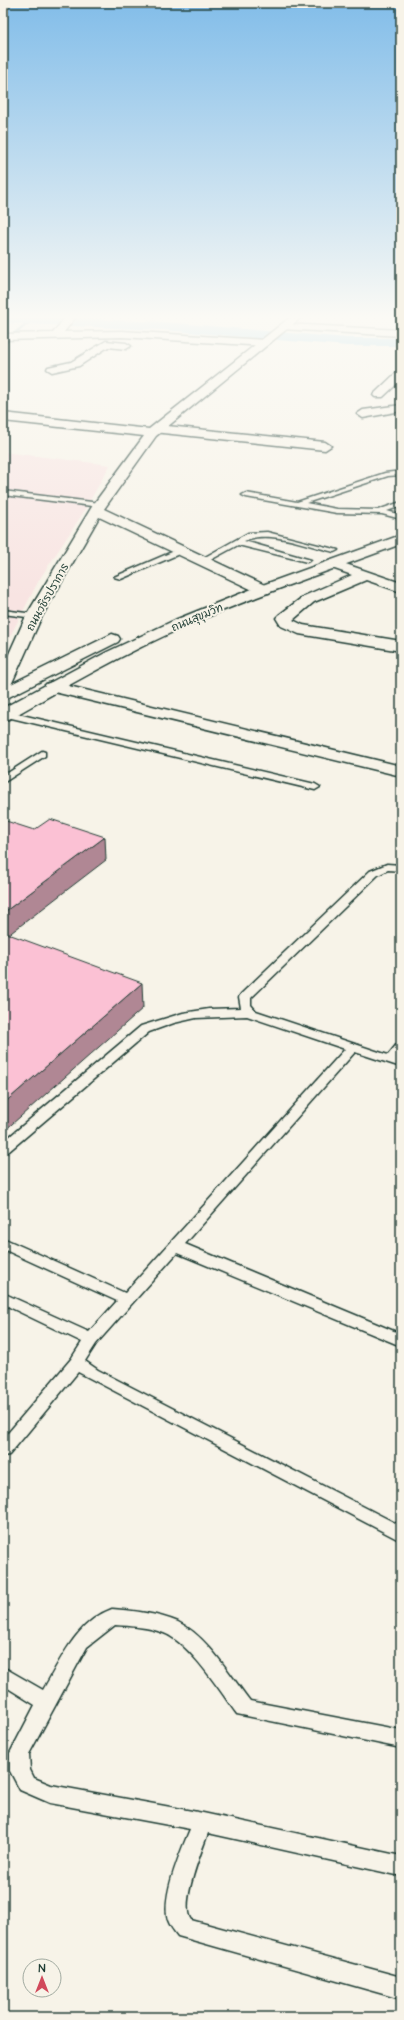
<svg xmlns="http://www.w3.org/2000/svg" width="404" height="2020" font-family="'Architects Daughter','Playpen Sans Thai',sans-serif">
<style>
.built{fill:#f8e4e2}
.lines{fill:none;stroke-linecap:round;stroke-linejoin:round}
.stream{stroke:#5f92a2;stroke-width:3.5}
.canal{fill:#8acaeb;fill-rule:evenodd}
.lane-casing{stroke:#1f3d34;stroke-width:3}
.street-casing{stroke:#1f3d34;stroke-width:3}
.secondary-casing{stroke:#1f3d34;stroke-width:3}
.primary-casing{stroke:#1f3d34;stroke-width:3}
.lane{fill:#f7f3e8;fill-rule:evenodd}
.street{fill:#f7f3e8;fill-rule:evenodd}
.secondary{fill:#f7f3e8;fill-rule:evenodd}
.primary{fill:#f7f3e8;fill-rule:evenodd}
.shaded-wall{fill:#b08794;stroke:#1f3d34}
.building{fill:#fbc1d4;stroke:#1f3d34}
.labels{text-anchor:middle;stroke-width:4;stroke-linejoin:round;paint-order:stroke}
.far-street-label{font-size:11px;fill:#1f3d34;stroke:#f7f3e8}
</style>
<rect width="100%" height="100%" fill="#f7f3e8"/>
<filter id="ink" filterUnits="userSpaceOnUse"><feTurbulence type="fractalNoise" baseFrequency=".025" numOctaves="2"/><feDisplacementMap in="SourceGraphic" scale="8" xChannelSelector="R" yChannelSelector="G"/><feConvolveMatrix kernelMatrix="1 2 1 2 8 2 1 2 1" color-interpolation-filters="sRGB"/></filter>
<g filter="url(#ink)">
<path class="built" d="M 3,452 L 110,465 L 83,513 L 39,580 L 3,650 Z"/>
<g class="lines">
<g class="stream">
<path d="M 13,335 L 30,321"/>
<path d="M 3,345 L 8,340"/>
</g>
<path class="canal" d="M 3,315 L 164,322 L 347,338 L 401,338 L 401,346 L 347,346 L 164,330 L 3,323 Z"/>
<defs>
<g id="lane">
<path d="M 401,471 L 401,475 L 388,476 L 306,503 L 337,509 L 378,510 L 401,502 L 401,506 L 387,511 L 401,515 L 401,519 L 382,514 L 337,513 L 246,497 L 242,495 L 246,493 L 297,502 L 385,473 Z"/>
<path d="M 3,491 L 100,503 L 104,505 L 100,507 L 3,495 Z"/>
<path d="M 267,532 L 338,550 L 334,552 C 308,546 268,529 244,541 L 311,560 L 307,562 L 238,545 L 205,563 L 198,561 L 248,533 Z"/>
<path d="M 179,549 L 186,551 L 121,579 L 114,577 Z"/>
<path d="M 3,610 L 34,614 L 38,616 L 34,618 L 3,614 Z"/>
<path d="M 5,711 L 315,784 L 320,787 L 315,790 L 3,716 L 3,712 Z"/>
<path d="M 42,751 L 45,752 L 45,756 L 3,783 L 3,776 Z"/>
<path d="M 387,864 L 401,865 L 401,871 L 388,870 L 378,875 L 251,998 L 251,1005 L 256,1011 L 388,1055 L 397,1044 L 401,1043 L 401,1055 L 398,1058 L 401,1059 L 401,1067 L 355,1052 L 185,1244 L 401,1334 L 401,1346 L 177,1253 L 96,1344 L 85,1361 L 98,1370 L 401,1526 L 401,1541 L 78,1372 L 9,1455 L 3,1456 L 3,1439 L 71,1359 L 82,1342 L 3,1304 L 3,1293 L 89,1332 L 117,1301 L 3,1249 L 3,1238 L 125,1293 L 345,1049 L 247,1016 L 196,1018 L 174,1023 L 149,1032 L 8,1152 L 3,1153 L 3,1142 L 141,1026 L 183,1013 L 209,1009 L 241,1008 L 239,997 L 241,994 L 370,871 Z"/>
<path d="M 112,1609 C 134,1611 157,1613 178,1622 C 207,1636 230,1675 250,1701 L 401,1730 L 401,1748 L 237,1714 C 220,1691 190,1643 164,1633 C 148,1627 131,1626 115,1625 L 87,1647 L 29,1754 L 30,1770 L 34,1778 L 51,1785 L 203,1813 L 401,1856 L 401,1876 L 208,1833 C 202,1850 179,1905 191,1920 L 401,1977 L 401,1999 L 178,1936 C 174,1931 170,1926 168,1920 C 161,1896 181,1851 190,1829 L 50,1803 L 20,1790 L 10,1771 L 10,1753 L 35,1705 L 3,1685 L 3,1667 L 43,1690 C 61,1660 76,1622 112,1609 Z"/>
</g>
<g id="street">
<path d="M 67,315 L 77,315 L 64,332 L 122,331 L 265,340 L 270,343 L 265,346 L 122,337 L 3,340 L 3,334 L 53,333 Z"/>
<path d="M 285,324 L 401,330 L 401,336 L 281,329 L 280,327 Z"/>
<path d="M 106,341 L 126,343 L 131,346 L 126,349 L 108,347 L 79,366 L 52,372 L 47,369 L 48,367 L 71,362 Z"/>
<path d="M 401,371 L 401,380 L 383,397 L 375,397 L 373,395 L 375,393 L 397,372 Z"/>
<path d="M 401,405 L 401,411 L 363,418 L 357,414 L 363,410 Z"/>
<path d="M 157,425 L 325,442 L 331,446 L 325,450 L 153,432 L 151,429 Z"/>
<path d="M 334,560 L 401,583 L 401,592 L 366,580 L 314,602 L 293,620 L 303,625 L 401,641 L 401,651 L 299,634 L 281,626 L 276,618 L 279,615 L 304,596 L 352,575 L 329,567 L 327,564 L 329,561 Z"/>
<path d="M 52,682 L 401,766 L 401,776 L 46,690 L 44,687 L 46,684 Z"/>
</g>
<path id="secondary" d="M 293,315 L 304,315 L 156,436 L 104,509 L 269,587 L 271,590 L 269,593 L 259,593 L 99,517 L 42,616 L 11,685 L 9,688 L 3,690 L 3,667 L 26,616 L 93,505 L 144,436 L 3,421 L 3,413 L 149,429 Z"/>
<g id="primary">
<path d="M 401,535 L 401,544 C 329,571 256,595 186,626 C 125,653 67,686 9,719 L 3,720 L 3,708 L 107,652 L 175,620 L 257,587 Z"/>
<path d="M 112,634 L 118,636 L 120,639 L 118,642 L 3,700 L 3,688 Z"/>
</g>
</defs>
<use href="#lane" class="lane-casing"/>
<use href="#street" class="street-casing"/>
<use href="#secondary" class="secondary-casing"/>
<use href="#primary" class="primary-casing"/>
<use href="#lane" class="lane"/>
<use href="#street" class="street"/>
<use href="#secondary" class="secondary"/>
<use href="#primary" class="primary"/>
</g>
<g class="shaded-wall">
<path d="M 105,837 L 106,860 L 3,939 L 3,913 Z"/>
<path d="M 142,983 L 143,1008 L 3,1132 L 3,1104 Z"/>
</g>
<g class="building">
<path d="M 50,819 L 105,837 L 3,913 L 3,820 L 34,830 Z"/>
<path d="M 3,932 L 142,983 L 3,1104 Z"/>
</g>
</g>
<linearGradient id="sky" x2="0" y2="1"><stop stop-color="#82bde9"/><stop offset="0.53" stop-color="#fbfaf5"/><stop offset="1" stop-color="#fbfaf5" stop-opacity="0"/></linearGradient>
<rect width="404" height="598" fill="url(#sky)"/>
<g class="labels">
<g class="far-street-label">
<text transform="translate(47 597) rotate(-61)" y="4">ถนนวชิรปราการ</text>
<text transform="translate(197 617) rotate(-23)" y="4">ถนนสุขุมวิท</text>
</g>
</g>
<rect width="404" height="2020" fill="none" stroke="#f7f3e8" stroke-width="16"/>
<rect x="8" y="8" width="388" height="2004" fill="none" stroke="#1f3d34" stroke-width="1.5" filter="url(#ink)"/>
<g transform="translate(42 1978)"><circle r="19" fill="#f7f3e8" stroke="#a1aaa0"/>
<path d="M0-3L7 15L0 10L-7 15Z" fill="#d1495b"/>
<text y="-6" font-size="11" font-weight="bold" text-anchor="middle" fill="#1f3d34">N</text>
</g>
</svg>
